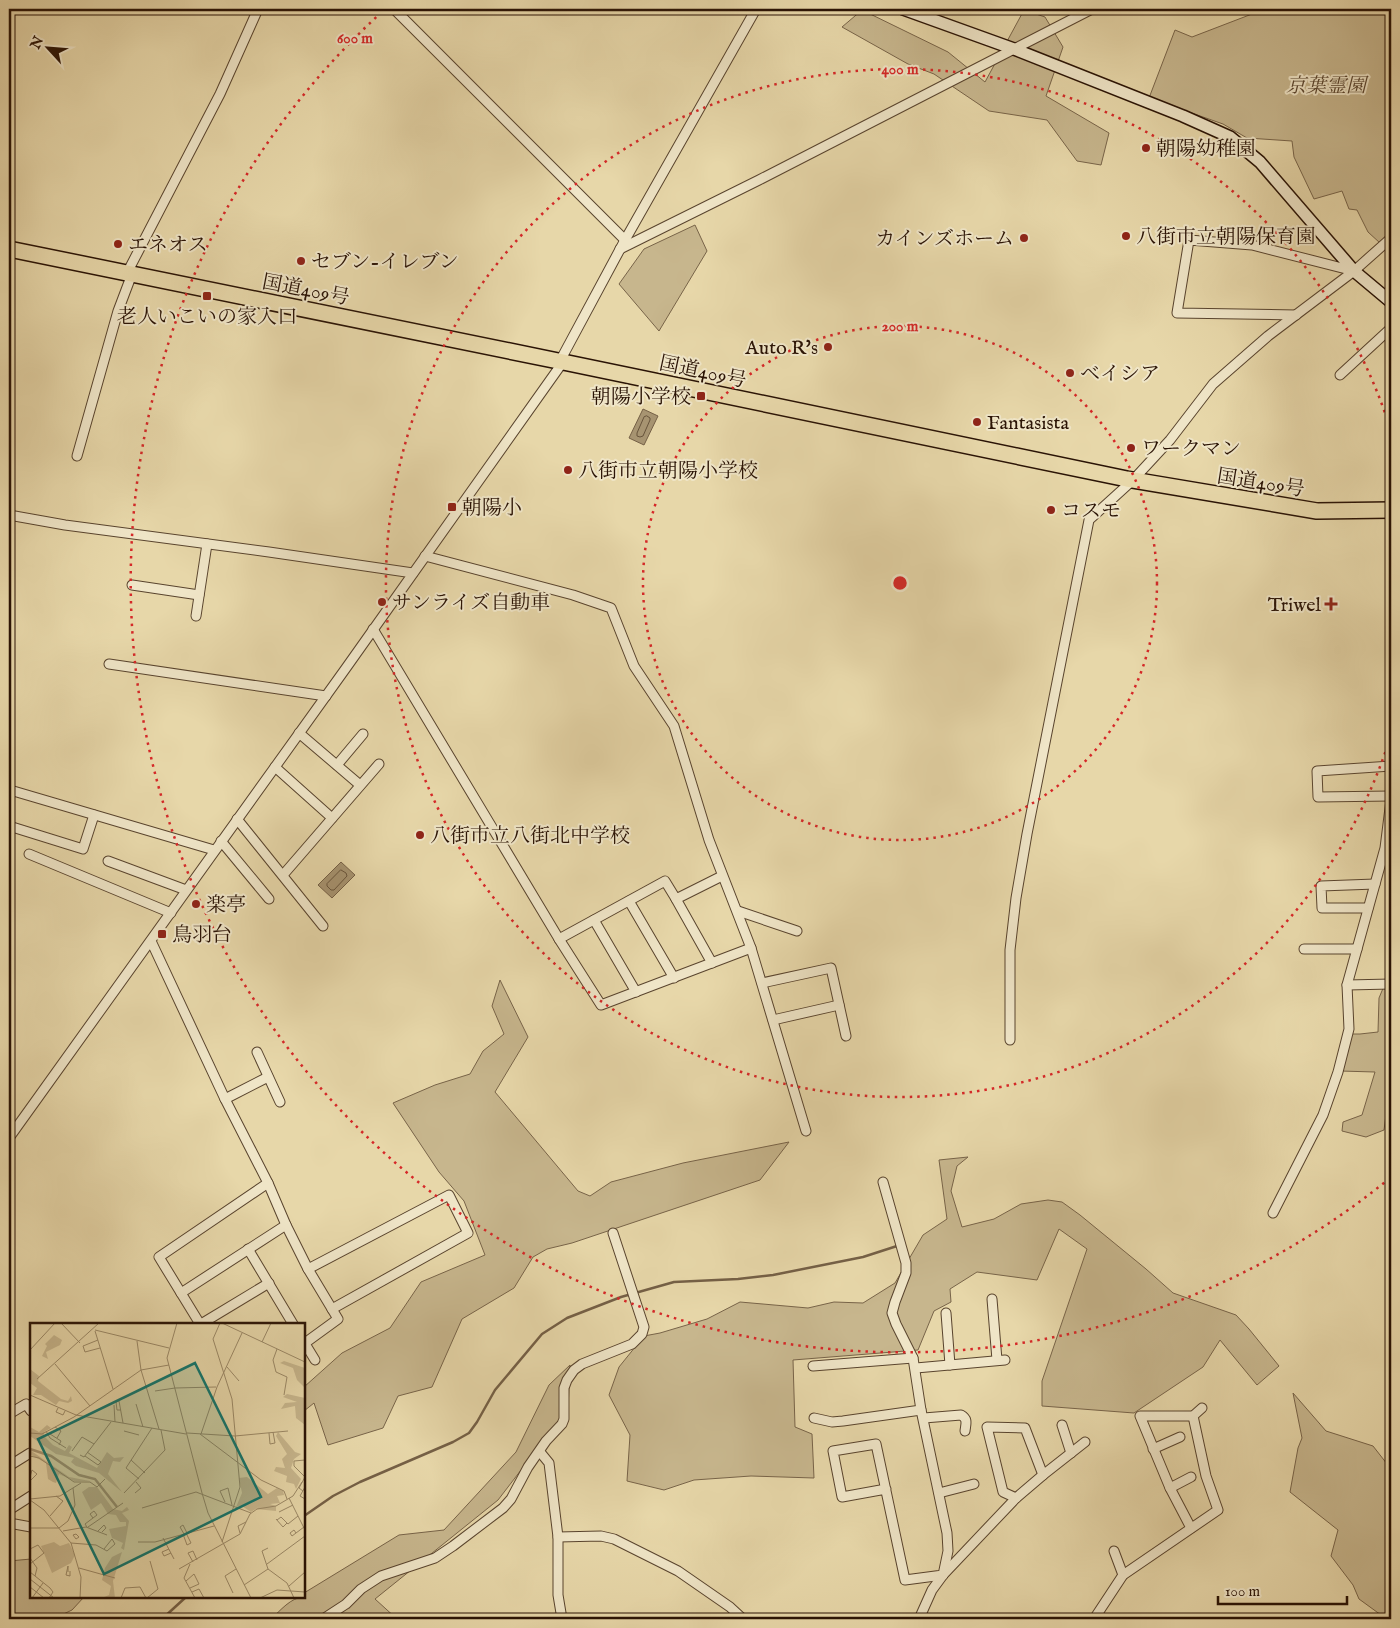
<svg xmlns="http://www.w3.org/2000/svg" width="1400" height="1628" font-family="'IM FELL English','Noto Serif JP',serif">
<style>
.green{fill:#c7b68d;stroke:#786449}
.water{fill:#a79471;stroke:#756046}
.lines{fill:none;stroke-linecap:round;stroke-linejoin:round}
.shore{stroke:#68543b;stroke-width:1}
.stream{stroke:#756046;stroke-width:2.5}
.street-casing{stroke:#59442e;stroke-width:11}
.secondary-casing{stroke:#2a1305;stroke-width:14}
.highway-casing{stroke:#2a1305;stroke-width:18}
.street{stroke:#efe5c7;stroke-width:9}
.secondary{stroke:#efe5c7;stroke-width:11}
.highway{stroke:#e7d7a9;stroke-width:15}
.ring{fill:none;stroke:#d62828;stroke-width:2.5;stroke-dasharray:2.5 5}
.poi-dot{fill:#8f2418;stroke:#efe5c7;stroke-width:2}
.labels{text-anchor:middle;stroke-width:4;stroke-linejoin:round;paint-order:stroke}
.park-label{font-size:20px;font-style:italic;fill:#59442e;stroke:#efe5c7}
.poi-label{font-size:20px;fill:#2a1305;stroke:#efe5c7;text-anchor:start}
.street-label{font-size:20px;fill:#2a1305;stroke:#efe5c7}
.inset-river{fill:none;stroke:#a79471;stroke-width:2.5}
.inset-road{fill:none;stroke:#9b8967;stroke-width:1}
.view{fill:#0f766e;fill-opacity:0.15;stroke:#0f766e;stroke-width:2.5}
.inset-edge{fill:none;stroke:#2a1305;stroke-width:2.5}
.centre{fill:#d62828;stroke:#efe5c7;stroke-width:2.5}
.ring-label{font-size:15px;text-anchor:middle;font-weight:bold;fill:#d62828;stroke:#efe5c7;stroke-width:4;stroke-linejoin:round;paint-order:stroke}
</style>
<rect width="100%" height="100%" fill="#e7d7a9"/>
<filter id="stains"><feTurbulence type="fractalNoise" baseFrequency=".004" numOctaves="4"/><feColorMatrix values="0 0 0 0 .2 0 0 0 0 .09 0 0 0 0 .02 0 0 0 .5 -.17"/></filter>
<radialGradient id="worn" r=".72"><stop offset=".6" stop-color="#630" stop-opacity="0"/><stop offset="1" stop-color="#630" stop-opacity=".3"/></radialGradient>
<g class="green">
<path d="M 1265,9 L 1391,9 L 1391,200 L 1386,207 L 1391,212 L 1391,233 L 1380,243 L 1368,232 L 1357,210 L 1349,209 L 1342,191 L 1314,199 L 1294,157 L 1292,141 L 1247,138 L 1223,124 L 1149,98 L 1175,30 L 1192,37 Z"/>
<path d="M 862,10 L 948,52 L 985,82 L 1024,10 L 1045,17 L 1063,47 L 1046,96 L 1109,133 L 1101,165 L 1077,161 L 1047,120 L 989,111 L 934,74 L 908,64 L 842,27 Z"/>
<path d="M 695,225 L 707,251 L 659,331 L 619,284 L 644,249 Z"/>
<path d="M 500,980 L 528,1037 L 495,1092 L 578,1191 L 590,1196 L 611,1182 L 683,1163 L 789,1142 L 760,1180 L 572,1243 L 547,1249 L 533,1257 L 514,1288 L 462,1319 L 432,1387 L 398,1396 L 383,1428 L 328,1445 L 314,1403 L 304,1411 L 304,1387 L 342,1353 L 390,1328 L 421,1282 L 485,1255 L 464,1201 L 439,1172 L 393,1103 L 435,1085 L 470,1074 L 483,1051 L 504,1034 L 492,1006 Z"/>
<path d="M 1384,986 L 1391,986 L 1391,1062 L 1389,1063 L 1390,1084 L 1384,1130 L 1366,1137 L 1342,1131 L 1343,1122 L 1362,1115 L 1375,1072 L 1340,1071 L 1351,1034 L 1360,1034 L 1378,1032 L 1379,998 Z"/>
<path d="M 968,1157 L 957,1166 L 951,1191 L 962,1227 L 994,1219 L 1021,1204 L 1048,1200 L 1062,1202 L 1080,1215 L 1146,1269 L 1173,1293 L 1236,1315 L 1249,1329 L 1279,1366 L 1257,1385 L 1220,1340 L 1203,1367 L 1134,1413 L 1042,1406 L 1042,1381 L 1087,1249 L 1059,1229 L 1037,1280 L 977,1272 L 950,1289 L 951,1302 L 934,1311 L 918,1350 L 793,1360 L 795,1427 L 812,1434 L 814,1478 L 751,1476 L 694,1480 L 664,1490 L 627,1481 L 630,1435 L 609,1395 L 619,1367 L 644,1336 L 660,1333 L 707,1319 L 740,1302 L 808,1308 L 834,1302 L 863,1303 L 895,1283 L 923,1235 L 947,1219 L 939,1160 Z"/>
<path d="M 570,1365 L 568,1409 L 498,1500 L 375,1599 L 397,1619 L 271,1619 C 280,1611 291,1597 304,1597 L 304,1593 L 399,1535 L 444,1530 L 516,1452 L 549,1385 Z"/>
<path d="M 1293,1393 L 1326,1431 L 1373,1446 L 1391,1469 L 1391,1619 L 1385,1619 L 1381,1615 L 1359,1599 L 1353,1585 L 1331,1556 L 1338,1530 L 1290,1492 L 1298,1448 L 1302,1438 Z"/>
<path d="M 31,1559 L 31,1597 L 84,1597 L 72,1610 L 53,1619 L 9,1619 L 9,1561 Z"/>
</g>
<g class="water">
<path d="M 643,409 L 658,416 L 644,445 L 629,438 Z"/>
<path d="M 341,862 L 355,875 L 332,898 L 318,885 Z"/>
</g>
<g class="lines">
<g class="shore">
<path d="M 647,416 L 650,418 L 650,420 L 643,436 L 640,437 L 637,436 L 637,433 L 644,417 Z"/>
<path d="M 341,870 L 346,873 L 347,876 L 334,890 L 331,890 L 327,886 L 327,884 Z"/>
</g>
<g class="stream">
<path d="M 304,1516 L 333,1496 L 360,1482 L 453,1442 L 469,1433 L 477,1422 L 495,1390 L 542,1334 L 567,1318 L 621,1297 L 674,1282 L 738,1279 L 773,1275 L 863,1257 L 897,1246"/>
<path d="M 162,1619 L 186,1597"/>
</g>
<defs>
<g id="street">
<path d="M 394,9 L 625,240"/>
<path d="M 620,249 L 759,180 L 1092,9"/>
<path d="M 127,273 L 220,94 L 258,9"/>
<path d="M 1296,315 L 1177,313 L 1189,240 L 1252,245 L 1354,271"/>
<path d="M 560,361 L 625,240 L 756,9"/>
<path d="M 1340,375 L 1391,328"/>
<path d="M 77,456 L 118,311 L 132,274"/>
<path d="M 9,515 L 65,525 L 269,552 L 413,573"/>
<path d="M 425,556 L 573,595 L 611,608 L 634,666 L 674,726 L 709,840 L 751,948 L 806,1131"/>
<path d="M 132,585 L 199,595"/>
<path d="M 196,616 L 207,544"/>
<path d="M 373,629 L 559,939 L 601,1005 L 751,948"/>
<path d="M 109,664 L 326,696"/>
<path d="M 299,733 L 360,785"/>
<path d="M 337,765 L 363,734"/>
<path d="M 1391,766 L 1317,771 L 1318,797 L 1391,796"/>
<path d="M 275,767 L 332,818"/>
<path d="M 9,798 L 10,790 L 214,850"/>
<path d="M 237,819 L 323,926"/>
<path d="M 9,826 L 83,849 L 94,815"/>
<path d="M 221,841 L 269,899"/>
<path d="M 29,854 L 171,913"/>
<path d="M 108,861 L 186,890"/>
<path d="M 283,875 L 379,764"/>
<path d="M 676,899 L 712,963"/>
<path d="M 629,901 L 674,978"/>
<path d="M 1368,908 L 1322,908 L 1321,886 L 1375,884"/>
<path d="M 738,911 L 797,931"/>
<path d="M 594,920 L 636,992"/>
<path d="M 559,939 L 665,881 L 676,899 L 722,876"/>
<path d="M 151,941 L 225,1099 L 268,1183 L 286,1225 L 308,1269 L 338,1319 L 305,1343"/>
<path d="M 1304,949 L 1357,949"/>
<path d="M 762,983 L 831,968 L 846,1036"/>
<path d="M 1347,985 L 1391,984"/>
<path d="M 773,1020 L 839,1005"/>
<path d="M 1010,1040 L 1010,950 L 1016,898 L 1027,834 L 1089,520 L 1133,480 L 1170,440 L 1213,384 L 1268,336 L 1354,271 L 1391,238"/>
<path d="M 257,1052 L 280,1102"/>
<path d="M 225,1099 L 268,1077"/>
<path d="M 9,1138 L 346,668 L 563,362"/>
<path d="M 883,1182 L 906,1263 L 906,1273 L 895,1302 L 892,1313 L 896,1324 L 913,1358 L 921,1410 L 947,1533 L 948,1551 L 943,1575 L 905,1580 L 876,1444 L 833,1451 L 842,1497 L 886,1489"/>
<path d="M 1273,1213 L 1323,1115 L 1338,1072 L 1349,1029 L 1347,985 L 1385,848 L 1391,800"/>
<path d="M 248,1249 L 293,1324"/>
<path d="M 308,1269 L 449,1195 L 468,1233 L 332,1309"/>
<path d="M 181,1293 L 286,1225"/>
<path d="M 992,1299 L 997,1360"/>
<path d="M 946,1313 L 950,1365"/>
<path d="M 200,1324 L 159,1257 L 268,1183"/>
<path d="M 201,1324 L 269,1283"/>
<path d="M 304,1342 L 315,1360"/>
<path d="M 813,1366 L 913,1358"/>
<path d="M 916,1368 L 1005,1360"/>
<path d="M 9,1414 L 26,1404 L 31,1411"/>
<path d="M 814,1418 L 832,1422 L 843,1421 L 921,1410"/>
<path d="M 924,1418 L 961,1415 C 968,1419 966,1423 965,1431"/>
<path d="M 1062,1425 L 1071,1453"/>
<path d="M 1153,1449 L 1180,1437"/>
<path d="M 540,1452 L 549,1463 L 558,1537 L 558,1595 L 562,1619"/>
<path d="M 9,1466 L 30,1453 L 31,1455"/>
<path d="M 1170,1488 L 1191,1477"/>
<path d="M 939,1493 L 974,1484"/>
<path d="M 1016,1498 L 1003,1492 L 987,1427 L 1025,1428 L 1043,1475"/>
<path d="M 9,1510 L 31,1496"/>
<path d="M 9,1523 L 31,1527"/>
<path d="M 1191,1528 L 1170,1488 L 1140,1416 L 1193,1416 L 1202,1408"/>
<path d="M 558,1537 L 601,1536 L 614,1539 L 678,1571 L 730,1607 L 743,1619"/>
<path d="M 1114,1551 L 1123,1575"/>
<path d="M 323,1619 L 346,1604 L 361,1589 L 381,1576 L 435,1558 L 453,1546 L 503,1508 L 511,1499 L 528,1467 L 546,1441 L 562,1424 L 564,1419 L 564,1388 L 567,1380 L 574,1370 L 582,1364 L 632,1344 L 642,1334 L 644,1327 L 613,1233"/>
<path d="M 919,1619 L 932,1590 L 943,1575 L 1016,1498 L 1043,1475 L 1085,1442"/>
<path d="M 1094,1619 L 1123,1575 L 1218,1510 L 1206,1476 L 1193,1416"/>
</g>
<path id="secondary" d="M 903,9 L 1014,49 L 1183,116 L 1230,137 L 1260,162 L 1354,271 L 1391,302"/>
<path id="highway" d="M 9,249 L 568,363 L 1127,479 L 1317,511 L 1391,510"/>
</defs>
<use href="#street" class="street-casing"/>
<use href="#secondary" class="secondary-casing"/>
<use href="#highway" class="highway-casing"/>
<use href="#street" class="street"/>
<use href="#secondary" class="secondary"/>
<use href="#highway" class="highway"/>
</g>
<g class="ring">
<circle cx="900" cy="583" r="257"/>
<path d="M1390 738A514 514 0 1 1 1390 428"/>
<path d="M1390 1178A771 771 0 0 1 384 10"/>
</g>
<g class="poi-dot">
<circle cx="1146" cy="148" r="5"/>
<circle cx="1126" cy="236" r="5"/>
<circle cx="1024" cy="238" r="5"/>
<circle cx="118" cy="244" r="5"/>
<circle cx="301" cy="261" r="5"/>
<rect x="202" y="291" width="10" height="10" rx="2.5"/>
<circle cx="828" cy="347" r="5"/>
<circle cx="1070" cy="373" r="5"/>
<rect x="696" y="391" width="10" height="10" rx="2.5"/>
<circle cx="977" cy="422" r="5"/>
<circle cx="1131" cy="448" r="5"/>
<circle cx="568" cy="470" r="5"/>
<rect x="447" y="502" width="10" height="10" rx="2.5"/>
<circle cx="1051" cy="510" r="5"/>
<circle cx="382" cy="602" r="5"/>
<path d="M1328.5 596.5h5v5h5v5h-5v5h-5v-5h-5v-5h5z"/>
<circle cx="420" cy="835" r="5"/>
<circle cx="196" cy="904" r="5"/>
<rect x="157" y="929" width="10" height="10" rx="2.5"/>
</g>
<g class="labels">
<g class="park-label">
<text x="1326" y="92">京葉霊園</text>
</g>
<g class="poi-label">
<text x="1156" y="155">朝陽幼稚園</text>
<text x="1136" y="243">八街市立朝陽保育園</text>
<text x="1014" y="245" text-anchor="end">カインズホーム</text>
<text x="128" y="251">エネオス</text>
<text x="311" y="268">セブン-イレブン</text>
<text x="207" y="323" text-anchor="middle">老人いこいの家入口</text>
<text x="818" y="354" text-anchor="end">Auto R's</text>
<text x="1080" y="380">ベイシア</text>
<text x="691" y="403" text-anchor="end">朝陽小学校</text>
<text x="987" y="429">Fantasista</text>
<text x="1141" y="455">ワークマン</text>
<text x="578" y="477">八街市立朝陽小学校</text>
<text x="462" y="514">朝陽小</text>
<text x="1061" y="517">コスモ</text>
<text x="392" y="609">サンライズ自動車</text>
<text x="1321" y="611" text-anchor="end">Triwel</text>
<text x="430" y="842">八街市立八街北中学校</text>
<text x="206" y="911">楽亭</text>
<text x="172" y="941">鳥羽台</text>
</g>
<g class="street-label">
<text transform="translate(306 289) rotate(11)" y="7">国道409号</text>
<text transform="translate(703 371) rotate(12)" y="7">国道409号</text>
<text transform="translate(1261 482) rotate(9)" y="7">国道409号</text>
</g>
</g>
<g transform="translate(30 1323)">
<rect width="275" height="275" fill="#e7d7a9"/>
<path d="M 24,12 L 32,17 L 30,22 L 16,29 L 18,36 L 12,33 L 17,23 L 15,21 ZM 254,38 L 275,45 L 275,65 L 267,57 L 263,45 L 250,40 ZM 0,46 L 9,53 L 8,58 L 31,76 L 38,78 L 41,73 L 42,78 L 38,80 L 29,78 L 26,82 L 11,72 L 3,72 L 7,65 L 0,60 ZM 257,71 L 275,75 L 275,102 L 266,95 L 265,83 L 251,86 L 255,80 L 267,79 L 253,74 ZM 17,102 L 21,105 L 14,109 L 14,113 L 23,122 L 35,128 L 39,122 L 42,124 L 39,130 L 67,145 L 77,129 L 84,135 L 94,134 L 90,139 L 83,138 L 78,151 L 92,169 L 69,150 L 46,143 L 41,139 L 44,135 L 26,131 L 0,113 L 0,104 L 9,109 ZM 248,109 L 265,129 L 271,131 L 264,136 L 261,145 L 271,156 L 266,166 L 264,161 L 256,159 L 257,153 L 244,148 L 246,144 L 255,145 L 252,136 L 257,131 L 246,113 ZM 0,127 L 39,154 L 60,158 L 44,158 L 29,151 L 26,160 L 23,159 L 18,156 L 16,140 L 1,132 ZM 217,154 L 238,171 L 247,165 L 253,168 L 254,172 L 247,173 L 250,180 L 240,181 L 246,183 L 246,188 L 226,186 L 230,183 L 221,189 L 212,183 L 206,184 L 212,170 L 209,155 ZM 59,164 L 67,164 L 83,186 L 92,188 L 97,184 L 99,187 L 92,190 L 99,198 L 94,227 L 91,225 L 93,220 L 82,215 L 79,206 L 96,203 L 96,199 L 90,199 L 86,192 L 78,191 L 71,180 L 61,187 L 52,169 ZM 24,219 L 30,223 L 39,220 L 45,232 L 41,240 L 22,250 L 11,223 ZM 92,229 L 83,258 L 85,275 L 72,275 L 79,272 L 81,263 L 72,257 L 75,245 L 82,234 Z" fill="#c7b68d"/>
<path class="inset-river" d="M 0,126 L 21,133 L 49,152 L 65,156 L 87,184"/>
<path class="inset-road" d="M 31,0 L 50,20M 147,0 L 137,35 L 172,170 L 178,190 L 221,275M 190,0 L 183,16 L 202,76 L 210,164 L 192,219M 192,0 L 275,39M 65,7 L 139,25M 65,8 L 83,66M 68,17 L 53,23 L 55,29 L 70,25M 107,18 L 111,47 L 129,106M 232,19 L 241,0M 247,26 L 243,37 L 246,49 L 257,54 L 254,72M 0,27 L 25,0M 25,41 L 60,83M 197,44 L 209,58M 7,56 L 69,0M 145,65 L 186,64M 125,68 L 145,65M 0,72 L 46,92 L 156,111M 106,81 L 113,104M 84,82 L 85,99M 28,85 L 26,89 L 33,92 L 35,88M 91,87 L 87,87 L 86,79 L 89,78 L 93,100M 25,104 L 31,108 L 27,115M 16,108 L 20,115 L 36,125M 94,108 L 109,112M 0,110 L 12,111 L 44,94 L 111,47 L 139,42M 157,110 L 205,113 L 258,108M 239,110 L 240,121 L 245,120 L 243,109M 20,111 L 31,118 L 29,122M 170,111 L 231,157 L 254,168 L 257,176M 171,111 L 187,64 L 212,10M 42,128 L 52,114 L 64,121M 50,132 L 54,134 L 81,99M 0,133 L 9,135 L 44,159 L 60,159 L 67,164 L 75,156M 55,133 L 68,142 L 71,139 L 57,129M 101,137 L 115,150M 264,143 L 275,154 L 269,165 L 273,168M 264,143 L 264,138 L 275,137M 0,154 L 2,147 L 7,151 L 0,158M 109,156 L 96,145 L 122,105M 94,170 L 135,127 L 131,107M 105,170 L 111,165 L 106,159M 259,175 L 275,207M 0,176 L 30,173 L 51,160M 275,176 L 270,173 L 275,164M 0,177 L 14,187 L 41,220 L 51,254 L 50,275M 195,179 L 190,168 L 198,165 L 202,182M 112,185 L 166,169 L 221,190M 249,189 L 263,182M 20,193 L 33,178 L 26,173M 246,196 L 253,204 L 257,200M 247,197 L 251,194 L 258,201 L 268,193M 57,204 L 55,201 L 67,192 L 64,188 L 60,191 L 63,195M 58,204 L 93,180M 0,205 L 29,205 L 38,198 L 45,182 L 43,165M 33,208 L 56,204 L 77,212M 68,208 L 74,202 L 76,205 L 72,209M 210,210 L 208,203 L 216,199M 266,210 L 264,207 L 260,210 L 262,213 L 274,204M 46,211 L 49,214 L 46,216 L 43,212 ZM 153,211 L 157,222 L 161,220 L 156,210M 154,211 L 150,204 L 153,202 L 157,210M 133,215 L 144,236M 108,219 L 125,219 L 184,203M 41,220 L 66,222 L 77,228 L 85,221M 238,225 L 232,228 L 238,246 L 257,260 L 264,275M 0,226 L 8,222 L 14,230 L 0,241M 74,226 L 82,216 L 85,221M 139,226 L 132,229 L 134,233 L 141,230M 0,235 L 7,245 L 5,253M 163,239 L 158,230 L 163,228 L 167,237M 160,241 L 154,255 L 165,275M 237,241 L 275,213M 49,245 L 85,255M 149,246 L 210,211 L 220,191 L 227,186 L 246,183 L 263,173 L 272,159M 0,249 L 20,265 L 23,269 L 19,275M 38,249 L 38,243 L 36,252 L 40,253 L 40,248M 0,256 L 24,275M 156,258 L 164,251 L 169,261 L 160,265M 214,262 L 238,246M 259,263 L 275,249M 0,264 L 14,275M 162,269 L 169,266 L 174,275M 203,270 L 195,253 L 206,246M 2,275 L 13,260M 91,275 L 95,265 L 110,264 L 116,275M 117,275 L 128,266 L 120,238M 230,275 L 247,267 L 275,269"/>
<path class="view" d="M 165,40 L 231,174 L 74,251 L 8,116 Z"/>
<rect width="275" height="275" class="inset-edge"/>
</g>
<circle cx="900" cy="583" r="8" class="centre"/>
<g class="ring-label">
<text x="355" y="43">600 m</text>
<text x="900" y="74">400 m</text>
<text x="900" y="331">200 m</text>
</g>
<rect width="1400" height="1628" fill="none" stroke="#e7d7a9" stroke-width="30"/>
<rect x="10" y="10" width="1380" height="1608" fill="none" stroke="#2a1305" stroke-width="2.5"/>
<rect x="15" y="15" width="1370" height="1598" fill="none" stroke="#2a1305"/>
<g transform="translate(48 48) rotate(296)" stroke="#efe5c7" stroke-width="4" paint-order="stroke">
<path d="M0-4L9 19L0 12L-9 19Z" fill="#2a1305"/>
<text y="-8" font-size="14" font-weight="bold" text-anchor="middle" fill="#2a1305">N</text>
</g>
<path d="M1218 1596v8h129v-8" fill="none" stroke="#2a1305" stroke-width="2.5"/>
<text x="1225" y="1596" font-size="15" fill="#2a1305" stroke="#efe5c7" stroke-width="4" paint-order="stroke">100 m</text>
<rect width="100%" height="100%" filter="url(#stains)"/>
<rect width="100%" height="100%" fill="url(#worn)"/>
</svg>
